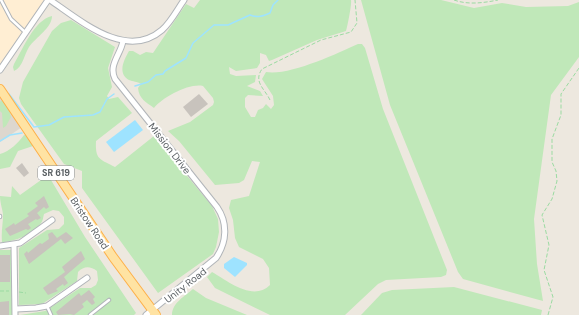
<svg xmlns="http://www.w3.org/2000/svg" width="579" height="315" font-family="'DM Sans',sans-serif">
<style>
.commercial{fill:#ffeed3}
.education{fill:#ddd7ce}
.green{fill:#c0e8b9}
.water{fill:#9ee3ff}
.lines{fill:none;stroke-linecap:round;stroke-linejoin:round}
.stream{stroke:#9ee3ff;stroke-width:1.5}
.building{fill:#c8c3bd}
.lane-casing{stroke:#b1b5b9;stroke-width:4.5}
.street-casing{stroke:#b1b5b9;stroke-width:7}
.primary-casing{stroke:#feb048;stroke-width:10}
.path{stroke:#9bdba2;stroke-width:1;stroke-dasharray:4 2;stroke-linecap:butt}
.lane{stroke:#fff;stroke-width:2.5}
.street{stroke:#fff;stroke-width:5}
.primary{stroke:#ffe3a3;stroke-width:8}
.labels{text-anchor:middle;stroke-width:4;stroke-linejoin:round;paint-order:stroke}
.shield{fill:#fff;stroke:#8a8e91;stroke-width:1}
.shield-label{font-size:9px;font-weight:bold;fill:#585e62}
.street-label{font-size:10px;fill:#585e62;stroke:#fff}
</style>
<rect width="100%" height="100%" fill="#ede8df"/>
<path class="commercial" d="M 0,0 L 46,0 L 8,60 L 0,65 Z"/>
<path class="education" d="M 0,93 L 22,127 L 0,142 Z"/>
<g class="green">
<path d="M 200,0 L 351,0 C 352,4 347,29 346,31 L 317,40 L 272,60 L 269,61 L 266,55 L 260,53 L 260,63 L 257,68 L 236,71 L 229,67 L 230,74 L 236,76 L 256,75 L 255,82 L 247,86 L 260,91 L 263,96 L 248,95 L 245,98 L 245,107 L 251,117 L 255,117 L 258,110 L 263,108 L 266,104 L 271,109 L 274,105 L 273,96 L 262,79 L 266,72 C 289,76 336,54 358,44 L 362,44 L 365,48 L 383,109 L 447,270 L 446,275 L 441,277 L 386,280 L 378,284 L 345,315 L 270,315 L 215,288 L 207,277 L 212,272 C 228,281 253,302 270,285 L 269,268 L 263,259 L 239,247 L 235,238 L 233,220 L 229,208 L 231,200 L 249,196 L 260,162 L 252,161 L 244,180 L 239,183 L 215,185 L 179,141 L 168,131 L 190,122 L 213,105 L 214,102 L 213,98 L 203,86 C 189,83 163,97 154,108 C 146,102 139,99 138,88 L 141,84 C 137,81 133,82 129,80 C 117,73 124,60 129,51 L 133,51 L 140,55 L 146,52 L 153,53 L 186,4 L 194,8 Z"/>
<path d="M 361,0 L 441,0 L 474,8 L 502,3 L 526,7 L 568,6 L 579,2 L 579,57 L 551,95 L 534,219 L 537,264 L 543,301 L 463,279 L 458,272 L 390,105 Z"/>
<path d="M 52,16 C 52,28 36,37 29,47 C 24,55 23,67 14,71 L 13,67 L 14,64 C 23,49 34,20 52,16 Z"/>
<path d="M 71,20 L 115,47 L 108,68 L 112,87 L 107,96 L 109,99 L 118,97 L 132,113 L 96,141 C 95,160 100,159 115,167 L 154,136 L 212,206 L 218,219 L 219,232 L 216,247 L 213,254 L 158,293 L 82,188 L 82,171 L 64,164 L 21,104 L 19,98 L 23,82 L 52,31 L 61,23 Z"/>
<path d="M 2,100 L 8,107 L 11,117 L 6,126 L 3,128 L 2,113 L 0,111 L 0,102 Z"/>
<path d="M 24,135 L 31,136 L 33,146 L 18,151 L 10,167 L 0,169 L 0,154 C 10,151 18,143 24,135 Z"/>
<path d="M 48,175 L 85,237 L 136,313 L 134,315 L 20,315 L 45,311 L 80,288 L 91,288 L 96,285 L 98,280 L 97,271 C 90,266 84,266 78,272 L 77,281 L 42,304 L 19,305 L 19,248 L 47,230 L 59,229 L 64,224 L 64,217 L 59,211 L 53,210 L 44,214 C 43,217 43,221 41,223 C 34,234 14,242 2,242 C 1,232 3,224 3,215 C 3,211 0,203 0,196 L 11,197 L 12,186 L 20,195 Z"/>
<rect x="0" y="250" width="12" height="65"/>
<path d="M 454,287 L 542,310 L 541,315 L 361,315 L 382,293 L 392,290 Z"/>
<path d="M 193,289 L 206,298 L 247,315 L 172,315 C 172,303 185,296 193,289 Z"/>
</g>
<g class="water">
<path d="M 135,120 L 143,130 L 114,152 L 106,142 Z"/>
<path d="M 234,257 L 247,263 L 247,265 L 235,277 L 224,268 L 224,264 Z"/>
</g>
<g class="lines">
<g class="stream">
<path d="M 135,86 L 148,82 L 156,75 L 163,74 L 165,71 L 186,58 L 193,43 L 214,25 L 228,25 L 250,15 C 258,18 263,16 270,13 L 273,5 L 278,0"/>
<path d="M 9,94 L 34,127 L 49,125 L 64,117 L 93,115 L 100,112 L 107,99 L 114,94"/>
<path d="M 0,141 L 10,135 L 22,133"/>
</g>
</g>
<g class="building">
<path d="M 199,94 L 208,104 L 191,117 L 183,107 Z"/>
<path d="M 22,163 L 29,173 L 24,177 L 16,168 Z"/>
<path d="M 44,196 L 49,207 L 46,209 L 44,207 L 37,213 L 41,218 L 37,220 L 36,219 L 28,224 L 31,228 L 28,230 L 26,229 L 10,236 L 5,229 L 14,223 L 15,225 L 29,216 L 27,214 L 38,206 L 35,203 Z"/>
<path d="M 52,232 L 57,238 L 66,232 L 73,238 L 65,244 L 61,239 L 29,264 L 24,254 L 27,251 L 28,253 L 40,243 L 42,244 L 49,239 L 48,234 Z"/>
<path d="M 81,251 L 85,259 L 64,277 L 68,283 L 64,286 L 63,284 L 56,289 L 58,291 L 48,295 L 43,288 L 65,272 L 62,267 Z"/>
<rect x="0" y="255" width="10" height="27"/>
<path d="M 89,290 L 95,297 L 93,299 L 95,303 L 92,305 L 87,300 L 82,304 L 84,307 L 74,315 L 70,314 L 58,315 L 56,312 L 79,293 L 81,296 Z"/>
<path d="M 9,301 L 9,315 L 0,315 L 0,302 Z"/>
</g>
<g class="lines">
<defs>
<g id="lane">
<path d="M 1,0 L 11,19 L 25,32"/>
<path d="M 0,217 L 0,216"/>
<path d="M 47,306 L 51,315"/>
<path d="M 90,315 L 109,300"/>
</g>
<g id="street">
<path d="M 50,0 C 80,20 126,61 162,30 C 171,22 177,10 184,0"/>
<path d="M 123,41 C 121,54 108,65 115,79 L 217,207 C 228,223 227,242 216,258 L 146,315"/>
<path d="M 0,70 L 48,0"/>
<path d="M 14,245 L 15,315"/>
<path d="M 0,246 L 20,243 L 52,220"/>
<path d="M 16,309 L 36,308 L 47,306 L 87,278"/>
</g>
<path id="primary" d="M 0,89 L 113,257 L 156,315"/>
</defs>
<use href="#lane" class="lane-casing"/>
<use href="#street" class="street-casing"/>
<use href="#primary" class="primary-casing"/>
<g class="path">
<path d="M 454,0 C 468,5 483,3 498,0"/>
<path d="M 270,100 C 265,89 253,82 262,69 L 321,40 L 351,32 L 357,23 L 355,0"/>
<path d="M 0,291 L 9,291"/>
<path d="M 19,292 L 26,293"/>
<path d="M 548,315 L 553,297 L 544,270 L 549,245 L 542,215 L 552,199 L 557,181 L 556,171 L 552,162 L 552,139 L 561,115 L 561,94 L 579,68"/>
</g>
<use href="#lane" class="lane"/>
<use href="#street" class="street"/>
<use href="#primary" class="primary"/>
</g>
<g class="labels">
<rect class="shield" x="38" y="166" width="36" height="14" rx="3"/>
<g class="shield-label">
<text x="56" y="176">SR 619</text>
</g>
<g class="street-label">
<text transform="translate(170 148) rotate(52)" y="4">Mission Drive</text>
<text transform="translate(90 223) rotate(56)" y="4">Bristow Road</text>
<text transform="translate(185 285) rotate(-38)" y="4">Unity Road</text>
</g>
</g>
</svg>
